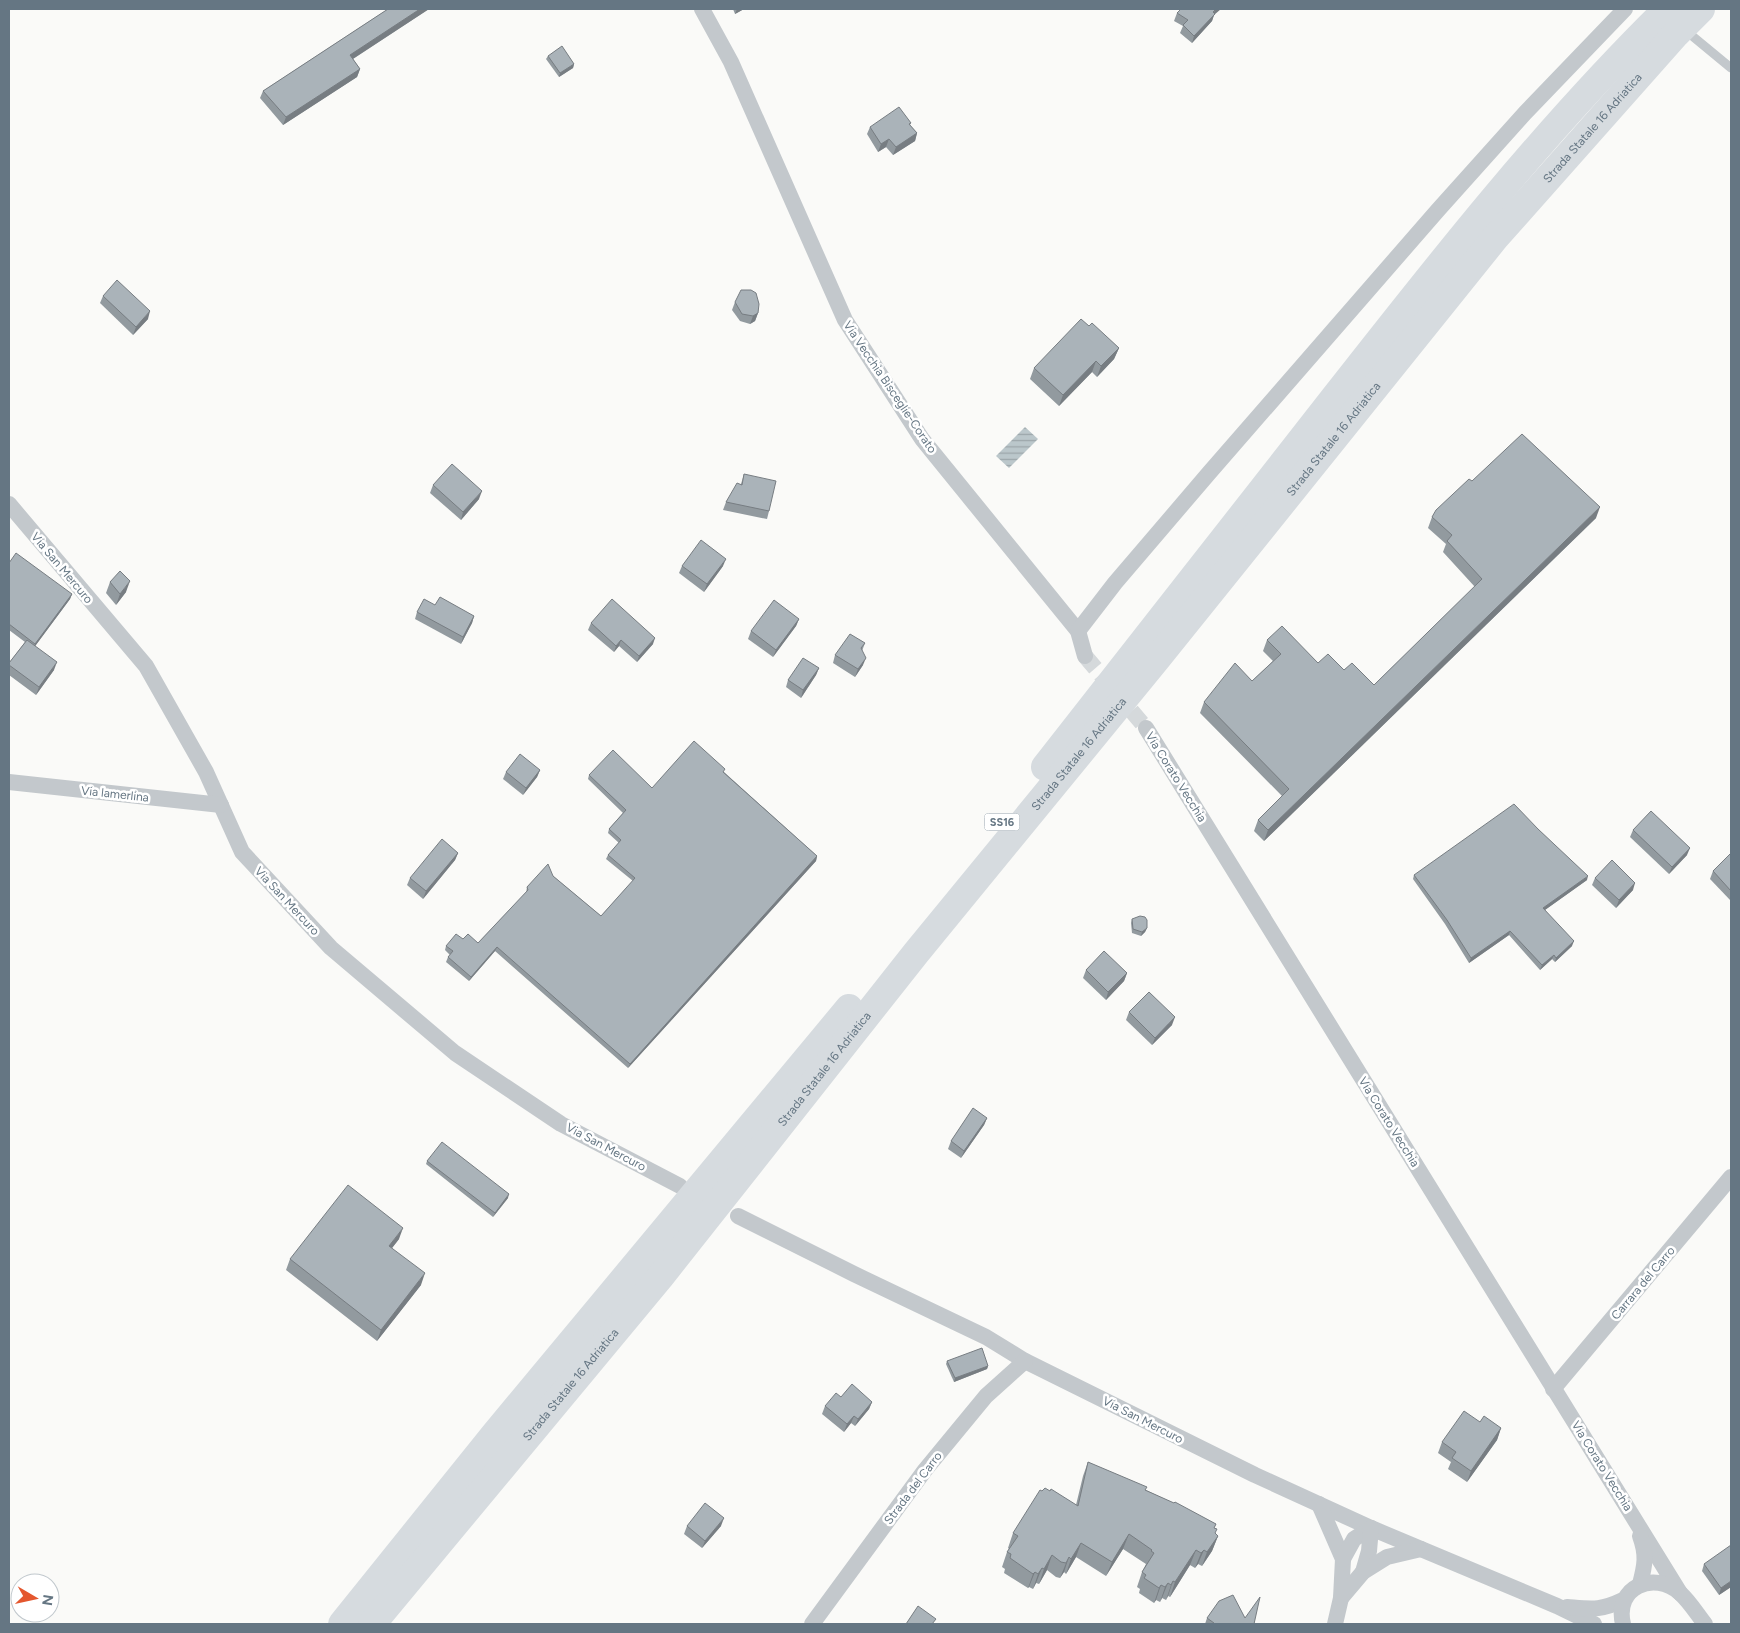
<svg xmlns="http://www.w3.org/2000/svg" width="1740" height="1633" font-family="Figtree,sans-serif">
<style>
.water{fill:url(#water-rules)}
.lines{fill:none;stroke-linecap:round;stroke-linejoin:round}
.street-tunnel{stroke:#d5d9db;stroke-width:16;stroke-dasharray:16 8;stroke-linecap:butt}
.lane{stroke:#c3c8cc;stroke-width:9}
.street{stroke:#c3c8cc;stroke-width:16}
.highway{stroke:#d6dbdf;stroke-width:28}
.wall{fill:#929a9f}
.shaded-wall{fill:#777d82}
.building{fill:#aab3b9;stroke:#777d82}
.labels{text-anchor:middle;stroke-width:5;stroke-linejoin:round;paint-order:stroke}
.shield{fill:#fff;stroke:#939fa8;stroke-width:1}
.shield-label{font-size:11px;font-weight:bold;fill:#657683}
.street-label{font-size:12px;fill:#657683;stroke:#fff}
</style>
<defs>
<pattern id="water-rules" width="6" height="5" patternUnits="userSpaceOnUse" patternTransform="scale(1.25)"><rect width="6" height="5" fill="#bbc7cb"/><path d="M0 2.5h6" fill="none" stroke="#9ca6aa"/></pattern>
</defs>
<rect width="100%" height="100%" fill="#fafaf8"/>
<path class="water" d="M 1025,427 L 1038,439 L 1009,468 L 996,456 Z"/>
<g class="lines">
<path class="street-tunnel" d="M 1085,656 L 1146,728"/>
<path class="lane" d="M 1685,30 L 1731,68"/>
<g class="street">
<path d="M 702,9 L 731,62 L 845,320 L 922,439 L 1078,631 L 1085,656"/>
<path d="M 9,504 L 146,666 L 206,772 L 242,852 L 331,948 L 455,1053 L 561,1124 L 680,1186"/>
<path d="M 1078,631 L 1115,583 L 1209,473 L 1438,210 L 1525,113 L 1625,9"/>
<path d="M 1146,728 L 1680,1593"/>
<path d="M 9,782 L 221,805"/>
<path d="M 738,1216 L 854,1274 L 986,1337 L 1025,1361 L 1255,1475 L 1371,1528 L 1557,1606 L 1594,1624"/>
<path d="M 1553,1389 L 1731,1177"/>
<path d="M 1319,1504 L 1343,1559 L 1341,1598 L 1335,1624"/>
<path d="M 1640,1536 C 1647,1555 1645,1565 1640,1584"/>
<path d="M 1343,1559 L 1354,1539 L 1371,1528"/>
<path d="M 1363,1572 L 1369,1551 L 1371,1528"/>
<path d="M 1341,1598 L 1363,1572 L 1387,1557 L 1421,1549"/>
<path d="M 1567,1607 C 1592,1609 1600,1611 1623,1600"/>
<path d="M 812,1624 L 925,1470 L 986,1396 L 1025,1361"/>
<path d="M 1623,1624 C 1614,1587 1654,1570 1680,1593 C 1690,1602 1697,1614 1705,1624"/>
</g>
<g class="highway">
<path d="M 1045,767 C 1141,644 1238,521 1334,398 C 1439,264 1545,129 1667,9"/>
<path d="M 342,1624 L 494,1435 L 849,1008"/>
<path id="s1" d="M 372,1624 L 661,1276 L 916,953 L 1156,660 L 1495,238 L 1676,34 L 1701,9"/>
</g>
</g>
<g class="wall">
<path d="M 388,9 L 429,9 L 353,59 L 360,69 L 357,77 L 283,125 L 260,98 L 263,91 Z"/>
<path d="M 733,9 L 744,9 L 735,14 Z"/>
<path d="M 1177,13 L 1214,15 L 1212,21 L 1192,43 L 1180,33 L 1183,26 L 1174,21 Z"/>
<path d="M 548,56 L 574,64 L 573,68 L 559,77 L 546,59 Z"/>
<path d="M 911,123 L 910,125 L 917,133 L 915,141 L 893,155 L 886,147 L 878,152 L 867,134 L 870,127 Z"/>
<path d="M 103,296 L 148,319 L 133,335 L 100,303 Z"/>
<path d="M 735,302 L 758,313 L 755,321 L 750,324 L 740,321 L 732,310 Z"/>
<path d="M 1089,326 L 1119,348 L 1114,359 L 1097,377 L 1092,372 L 1059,406 L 1030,379 L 1034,368 Z"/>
<path d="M 744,474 L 769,511 L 767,519 L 723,510 L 726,502 L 741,484 Z"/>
<path d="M 1472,481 L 1596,518 L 1264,841 L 1254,831 L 1258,820 L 1282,796 L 1200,713 L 1204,702 L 1252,681 L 1273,661 L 1263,651 L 1267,640 L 1318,663 L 1344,670 L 1374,685 L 1475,587 L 1443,552 L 1446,544 L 1428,528 L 1432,517 Z"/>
<path d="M 433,485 L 479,499 L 461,520 L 430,493 Z"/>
<path d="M 9,563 L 72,594 L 70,599 L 35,646 L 54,670 L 36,695 L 9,675 L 9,663 L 25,642 L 9,630 Z"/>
<path d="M 682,566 L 723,566 L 704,592 L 679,573 Z"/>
<path d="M 110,582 L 126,592 L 116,605 L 106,593 Z"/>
<path d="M 435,605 L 474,616 L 472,623 L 461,644 L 415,619 L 417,612 Z"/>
<path d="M 799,619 L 796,626 L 773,657 L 748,639 L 751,631 Z"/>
<path d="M 591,623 L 653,644 L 637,662 L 619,646 L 614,652 L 588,630 Z"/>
<path d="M 865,643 L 862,651 L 863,665 L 855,677 L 833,663 L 835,655 Z"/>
<path d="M 819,668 L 816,675 L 801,698 L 786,687 L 788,680 Z"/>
<path d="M 540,770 L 537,777 L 523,795 L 503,779 L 506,772 Z"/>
<path d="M 724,772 L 817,856 L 816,861 L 628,1068 L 495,951 L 469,981 L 446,962 L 448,957 L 450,955 L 445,950 L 446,946 L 463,939 L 478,943 L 526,893 L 527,887 L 553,876 L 601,916 L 633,881 L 606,859 L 608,855 L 619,843 L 608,833 L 609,829 L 623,813 L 588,779 L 589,775 L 652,788 Z"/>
<path d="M 1538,829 L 1587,880 L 1545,910 L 1572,946 L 1555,962 L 1552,959 L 1540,970 L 1509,935 L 1469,963 L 1445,924 L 1413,879 L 1414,875 Z"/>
<path d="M 1633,830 L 1687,855 L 1669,874 L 1630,837 Z"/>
<path d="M 458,853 L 455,860 L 423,899 L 407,885 L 410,878 Z"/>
<path d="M 1731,855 L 1731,901 L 1710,879 L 1713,871 Z"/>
<path d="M 1595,878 L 1633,890 L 1616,908 L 1592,885 Z"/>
<path d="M 1132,919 L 1147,928 L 1145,932 L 1141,936 L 1132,933 L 1131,923 Z"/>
<path d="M 1086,970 L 1127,973 L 1124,981 L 1106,1000 L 1083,978 Z"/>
<path d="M 1129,1012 L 1172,1025 L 1152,1045 L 1126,1020 Z"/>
<path d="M 987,1118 L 984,1125 L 961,1158 L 948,1149 L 951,1141 Z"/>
<path d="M 427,1161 L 508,1198 L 493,1217 L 426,1164 Z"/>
<path d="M 399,1239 L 392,1248 L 421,1285 L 377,1341 L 286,1270 L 290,1259 Z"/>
<path d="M 947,1361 L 988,1366 L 987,1369 L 954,1382 L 946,1364 Z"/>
<path d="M 841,1397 L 872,1402 L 869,1409 L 855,1426 L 851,1423 L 844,1432 L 822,1414 L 825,1406 Z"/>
<path d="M 1480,1422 L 1501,1428 L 1497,1440 L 1467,1482 L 1448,1469 L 1451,1462 L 1438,1453 L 1442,1442 Z"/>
<path d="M 1088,1462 L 1216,1524 L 1214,1528 L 1215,1534 L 1218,1536 L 1212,1551 L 1202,1566 L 1198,1564 L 1195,1568 L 1190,1565 L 1170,1597 L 1168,1596 L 1166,1600 L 1162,1598 L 1160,1602 L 1156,1600 L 1154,1603 L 1139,1593 L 1140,1589 L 1137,1587 L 1142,1572 L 1146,1564 L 1123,1549 L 1106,1576 L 1076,1557 L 1066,1574 L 1064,1572 L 1060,1578 L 1056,1577 L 1047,1570 L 1039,1584 L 1036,1583 L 1033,1589 L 1029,1587 L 1028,1588 L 1004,1573 L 1005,1569 L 1002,1567 L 1007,1552 L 1009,1549 L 1008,1548 L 1013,1533 L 1076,1505 L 1083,1476 Z"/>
<path d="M 687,1526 L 721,1526 L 702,1548 L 684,1534 Z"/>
<path d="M 1704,1564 L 1731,1587 L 1719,1595 L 1702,1571 Z"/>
<path d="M 1207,1618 L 1245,1618 L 1254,1624 L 1205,1624 Z"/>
</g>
<g class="shaded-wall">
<path d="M 420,9 L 429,9 L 348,62 L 350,55 Z"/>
<path d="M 737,9 L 744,9 L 735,14 Z"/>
<path d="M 1216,9 L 1221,9 L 1214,15 L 1212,21 L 1192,43 L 1194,36 Z"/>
<path d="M 574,64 L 573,68 L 559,77 L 560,73 Z"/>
<path d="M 360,69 L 357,77 L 283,125 L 286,117 Z"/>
<path d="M 917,133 L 915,141 L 893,155 L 896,147 Z"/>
<path d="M 889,139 L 886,147 L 878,152 L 881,144 Z"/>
<path d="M 150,311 L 148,319 L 133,335 L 136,327 Z"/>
<path d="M 758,313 L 755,321 L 750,324 L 753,316 Z"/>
<path d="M 1119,348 L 1114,359 L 1097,377 L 1101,366 Z"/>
<path d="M 1096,361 L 1092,372 L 1059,406 L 1063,395 Z"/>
<path d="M 482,491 L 479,499 L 461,520 L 463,512 Z"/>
<path d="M 1600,507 L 1596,518 L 1264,841 L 1268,830 Z"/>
<path d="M 726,559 L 723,566 L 704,592 L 707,584 Z"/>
<path d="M 130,581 L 126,592 L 116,605 L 120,594 Z"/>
<path d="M 72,594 L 70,599 L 33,649 L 35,644 Z"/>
<path d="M 474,616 L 472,623 L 461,644 L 463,637 Z"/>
<path d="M 799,619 L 796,626 L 773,657 L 776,650 Z"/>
<path d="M 655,638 L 653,644 L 637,662 L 639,656 Z"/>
<path d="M 621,640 L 619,646 L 614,652 L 616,646 Z"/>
<path d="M 866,658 L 863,665 L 855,677 L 858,669 Z"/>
<path d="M 57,662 L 54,670 L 36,695 L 39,687 Z"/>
<path d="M 819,668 L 816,675 L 801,698 L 803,690 Z"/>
<path d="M 540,770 L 537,777 L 523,795 L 526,788 Z"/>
<path d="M 1690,848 L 1687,855 L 1669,874 L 1672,867 Z"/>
<path d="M 458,853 L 455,860 L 423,899 L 426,891 Z"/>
<path d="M 817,856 L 816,861 L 628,1068 L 630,1064 Z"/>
<path d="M 1588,876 L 1587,880 L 1542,912 L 1543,908 Z"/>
<path d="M 1635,883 L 1633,890 L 1616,908 L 1619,900 Z"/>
<path d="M 1147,928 L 1145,932 L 1141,936 L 1142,932 Z"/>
<path d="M 1510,931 L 1509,935 L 1469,963 L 1471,958 Z"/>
<path d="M 1574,941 L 1572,946 L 1555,962 L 1556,958 Z"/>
<path d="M 497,947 L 495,951 L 469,981 L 471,977 Z"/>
<path d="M 1554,955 L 1552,959 L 1540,970 L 1542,965 Z"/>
<path d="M 1127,973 L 1124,981 L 1106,1000 L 1108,992 Z"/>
<path d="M 1175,1017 L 1172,1025 L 1152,1045 L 1155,1038 Z"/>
<path d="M 987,1118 L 984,1125 L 961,1158 L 964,1151 Z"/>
<path d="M 509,1194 L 508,1198 L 493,1217 L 495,1213 Z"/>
<path d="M 403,1228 L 399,1239 L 385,1257 L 389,1246 Z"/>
<path d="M 425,1273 L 421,1285 L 377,1341 L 381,1330 Z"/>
<path d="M 988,1366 L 987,1369 L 954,1382 L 955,1378 Z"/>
<path d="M 872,1402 L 869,1409 L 855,1426 L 858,1419 Z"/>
<path d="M 854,1416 L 851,1423 L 844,1432 L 847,1424 Z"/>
<path d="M 1501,1428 L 1497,1440 L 1467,1482 L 1471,1471 Z"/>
<path d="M 724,1518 L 721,1526 L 702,1548 L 705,1541 Z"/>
<path d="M 1129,1534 L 1123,1549 L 1106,1576 L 1112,1562 Z"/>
<path d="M 1218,1536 L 1212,1551 L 1202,1566 L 1207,1552 Z"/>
<path d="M 1081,1543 L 1076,1557 L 1066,1574 L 1071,1559 Z"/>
<path d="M 1196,1550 L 1190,1565 L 1170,1597 L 1175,1582 Z"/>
<path d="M 1204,1550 L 1198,1564 L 1195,1568 L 1201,1553 Z"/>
<path d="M 1052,1555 L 1047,1570 L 1039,1584 L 1044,1569 Z"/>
<path d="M 1069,1557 L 1064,1572 L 1060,1578 L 1066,1563 Z"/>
<path d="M 1042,1568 L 1036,1583 L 1033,1589 L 1038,1574 Z"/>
<path d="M 1035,1572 L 1029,1587 L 1028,1588 L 1033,1574 Z"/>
<path d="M 1173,1581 L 1168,1596 L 1166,1600 L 1171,1585 Z"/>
<path d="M 1731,1581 L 1731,1587 L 1719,1595 L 1721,1588 Z"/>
<path d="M 1168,1583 L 1162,1598 L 1160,1602 L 1165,1587 Z"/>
<path d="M 1161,1585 L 1156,1600 L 1154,1603 L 1159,1588 Z"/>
</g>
<g class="building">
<path d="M 388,9 L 420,9 L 350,55 L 360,69 L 286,117 L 263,91 Z"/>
<path d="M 1181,9 L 1216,9 L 1213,12 L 1215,14 L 1194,36 L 1183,25 L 1188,20 L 1177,13 Z"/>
<path d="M 562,46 L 574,64 L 560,73 L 548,56 Z"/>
<path d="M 899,107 L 911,123 L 909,124 L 917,133 L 896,147 L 889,139 L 881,144 L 870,127 Z"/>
<path d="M 117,280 L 150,311 L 136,327 L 103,296 Z"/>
<path d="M 741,290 L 751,290 L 756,293 L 759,304 L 758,313 L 753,316 L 742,314 L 735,302 Z"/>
<path d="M 1081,319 L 1089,326 L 1092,323 L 1119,348 L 1101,366 L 1096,361 L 1063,395 L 1034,368 Z"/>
<path d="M 1522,434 L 1600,507 L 1268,830 L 1258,820 L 1289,789 L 1204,702 L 1235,663 L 1252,681 L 1281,654 L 1267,640 L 1282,626 L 1318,663 L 1328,654 L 1344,670 L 1352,663 L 1374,685 L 1482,579 L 1447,541 L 1452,535 L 1432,517 L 1436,510 L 1469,479 L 1472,481 Z"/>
<path d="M 452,464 L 482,491 L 463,512 L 433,485 Z"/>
<path d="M 744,474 L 776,481 L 769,511 L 726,502 L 737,483 L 742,485 Z"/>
<path d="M 701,540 L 726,559 L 707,584 L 682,566 Z"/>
<path d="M 16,553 L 72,594 L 35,644 L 9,624 L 9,563 Z"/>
<path d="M 120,571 L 130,581 L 120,594 L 110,582 Z"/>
<path d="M 440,597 L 474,616 L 463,637 L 417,612 L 424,599 L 435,605 Z"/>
<path d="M 612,599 L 655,638 L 639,656 L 621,640 L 616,646 L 591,623 Z"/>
<path d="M 774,600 L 799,619 L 776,650 L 751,631 Z"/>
<path d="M 850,634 L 865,643 L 861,648 L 866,658 L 858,669 L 835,655 Z"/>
<path d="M 27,640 L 57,662 L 39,687 L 9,665 L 9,663 Z"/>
<path d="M 803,658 L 819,668 L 803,690 L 788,680 Z"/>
<path d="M 694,741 L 725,769 L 723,772 L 817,856 L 630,1064 L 497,947 L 471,977 L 448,957 L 453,951 L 446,946 L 456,934 L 463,939 L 468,934 L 478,943 L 528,890 L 527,887 L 548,864 L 553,876 L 601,916 L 635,878 L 608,855 L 621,840 L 609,829 L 626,810 L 589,775 L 613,750 L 652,788 Z"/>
<path d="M 520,754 L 540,770 L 526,788 L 506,772 Z"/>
<path d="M 1514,804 L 1538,829 L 1588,876 L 1543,908 L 1574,941 L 1556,958 L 1554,955 L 1542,965 L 1510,931 L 1471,958 L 1447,920 L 1414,875 Z"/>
<path d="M 1651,811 L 1690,848 L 1672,867 L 1633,830 Z"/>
<path d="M 442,839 L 458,853 L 426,891 L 410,878 Z"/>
<path d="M 1730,854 L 1731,855 L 1731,891 L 1713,871 Z"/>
<path d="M 1612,860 L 1635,883 L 1619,900 L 1595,878 Z"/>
<path d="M 1140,916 L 1145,917 L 1147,920 L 1147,928 L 1142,932 L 1133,929 L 1132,919 Z"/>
<path d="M 1104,951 L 1127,973 L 1108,992 L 1086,970 Z"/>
<path d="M 1149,992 L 1175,1017 L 1155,1038 L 1129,1012 Z"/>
<path d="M 973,1108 L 987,1118 L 964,1151 L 951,1141 Z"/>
<path d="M 442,1142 L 509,1194 L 495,1213 L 427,1161 Z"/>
<path d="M 348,1185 L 403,1228 L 389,1246 L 425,1273 L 381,1330 L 290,1259 Z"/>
<path d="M 982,1348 L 988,1366 L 955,1378 L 947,1361 Z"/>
<path d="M 852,1384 L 872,1402 L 858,1419 L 854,1416 L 847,1424 L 825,1406 L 836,1393 L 841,1397 Z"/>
<path d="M 1464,1411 L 1480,1422 L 1484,1416 L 1501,1428 L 1471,1471 L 1452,1458 L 1456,1452 L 1442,1442 Z"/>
<path d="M 1088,1462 L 1147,1487 L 1145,1490 L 1174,1503 L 1175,1502 L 1216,1524 L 1214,1528 L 1217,1529 L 1215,1533 L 1218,1536 L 1207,1552 L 1204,1550 L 1201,1553 L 1196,1550 L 1175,1582 L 1173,1581 L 1171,1585 L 1168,1583 L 1165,1587 L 1161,1585 L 1159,1588 L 1144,1578 L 1146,1575 L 1142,1572 L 1154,1553 L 1151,1551 L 1152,1550 L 1129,1534 L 1112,1562 L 1081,1543 L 1071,1559 L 1069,1557 L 1066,1563 L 1061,1562 L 1052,1555 L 1044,1569 L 1042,1568 L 1038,1574 L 1035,1572 L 1033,1574 L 1010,1558 L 1011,1554 L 1007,1552 L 1018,1536 L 1013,1533 L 1040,1490 L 1042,1491 L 1045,1488 L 1050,1491 L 1051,1489 L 1078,1506 Z"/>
<path d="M 705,1503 L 724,1518 L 705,1541 L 687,1526 Z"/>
<path d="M 1731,1545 L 1731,1581 L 1721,1588 L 1704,1564 Z"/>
<path d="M 1233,1595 L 1245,1618 L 1260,1597 L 1254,1624 L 1213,1624 L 1214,1623 L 1207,1618 L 1219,1601 Z"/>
<path d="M 918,1606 L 936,1619 L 932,1624 L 906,1624 Z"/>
</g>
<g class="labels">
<rect class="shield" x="984.5" y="813.5" width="35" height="17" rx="4"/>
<g class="shield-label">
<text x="1002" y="826">SS16</text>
</g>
<g class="street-label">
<text dy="4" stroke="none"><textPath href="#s1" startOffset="1931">Strada Statale 16 Adriatica</textPath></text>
<text transform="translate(890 387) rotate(56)" y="4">Via Vecchia Bisceglie-Corato</text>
<text dy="4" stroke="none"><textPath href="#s1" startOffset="1526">Strada Statale 16 Adriatica</textPath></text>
<text transform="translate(62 568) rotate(50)" y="4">Via San Mercuro</text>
<text dy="4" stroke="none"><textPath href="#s1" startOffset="1121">Strada Statale 16 Adriatica</textPath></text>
<text transform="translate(1176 777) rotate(58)" y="4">Via Corato Vecchia</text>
<text transform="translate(115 794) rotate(6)" y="4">Via lamerlina</text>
<text transform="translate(287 901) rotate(47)" y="4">Via San Mercuro</text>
<text dy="4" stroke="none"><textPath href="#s1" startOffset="716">Strada Statale 16 Adriatica</textPath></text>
<text transform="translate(1389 1122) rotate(58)" y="4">Via Corato Vecchia</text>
<text transform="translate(606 1147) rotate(28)" y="4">Via San Mercuro</text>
<text transform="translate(1643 1283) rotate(-50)" y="4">Carrara del Carro</text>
<text dy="4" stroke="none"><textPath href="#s1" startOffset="311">Strada Statale 16 Adriatica</textPath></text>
<text transform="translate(1143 1420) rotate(27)" y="4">Via San Mercuro</text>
<text transform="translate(1602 1466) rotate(58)" y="4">Via Corato Vecchia</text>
<text transform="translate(913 1488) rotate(-53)" y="4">Strada del Carro</text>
</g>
</g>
<rect width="1740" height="1633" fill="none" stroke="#657683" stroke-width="20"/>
<g transform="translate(35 1598) rotate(99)"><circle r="24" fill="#ffffff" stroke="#c1c8cd"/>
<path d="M0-4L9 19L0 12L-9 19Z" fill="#e4572e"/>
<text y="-8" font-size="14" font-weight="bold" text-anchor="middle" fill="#657683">N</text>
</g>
</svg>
